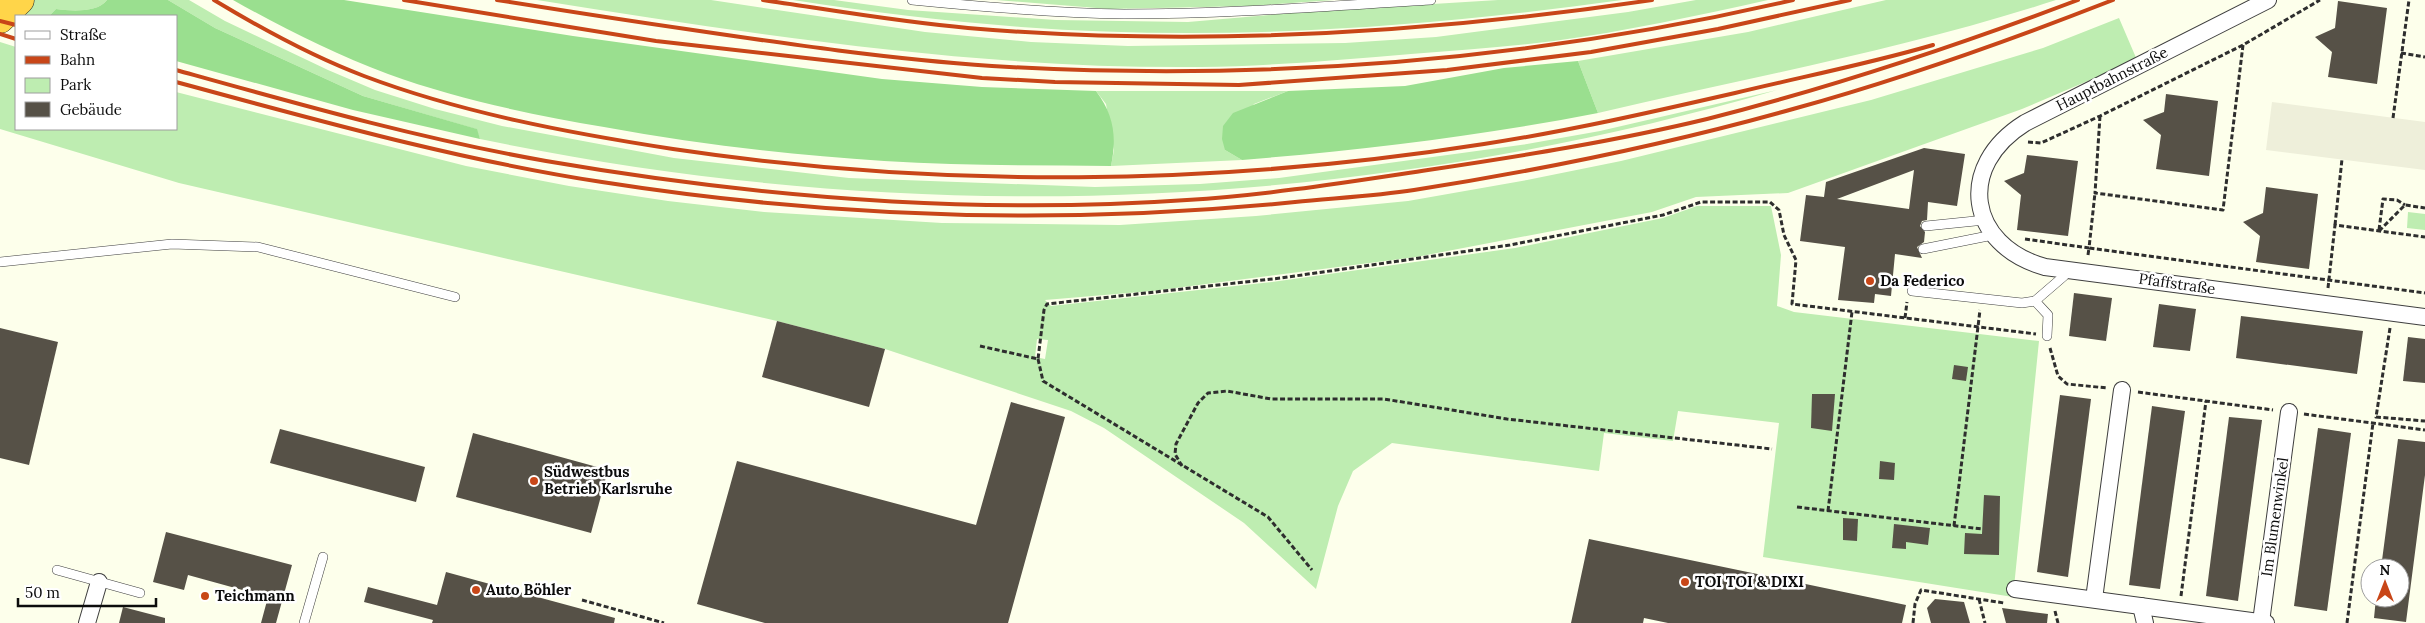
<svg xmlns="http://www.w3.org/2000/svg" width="2425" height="623" font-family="Lora,serif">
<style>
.green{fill:#beedb1;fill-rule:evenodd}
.forest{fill:#9adf8f}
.plaza{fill:#eeefda}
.building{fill:#565147;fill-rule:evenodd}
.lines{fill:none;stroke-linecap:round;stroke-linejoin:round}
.lane-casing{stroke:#3f3f3f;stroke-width:10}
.street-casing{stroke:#3f3f3f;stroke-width:18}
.highway-casing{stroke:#1d1d1d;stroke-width:29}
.path{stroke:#2e2e2e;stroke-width:3;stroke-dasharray:5 2.5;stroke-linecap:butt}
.lane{stroke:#fff;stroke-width:9}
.street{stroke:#fff;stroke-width:16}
.highway{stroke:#ffd549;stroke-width:28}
.rail{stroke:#c84618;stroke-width:4}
.poi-dot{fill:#c84618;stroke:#fff;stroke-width:2}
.labels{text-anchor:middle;stroke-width:5;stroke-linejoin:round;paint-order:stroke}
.street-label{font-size:15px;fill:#0c0c0c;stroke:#fff}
.poi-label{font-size:15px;font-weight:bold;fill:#0c0c0c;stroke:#fff;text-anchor:start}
</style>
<rect width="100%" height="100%" fill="#fdffeb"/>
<g class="green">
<path d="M 0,0 L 107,0 C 98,13 70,11 56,9 L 49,16 L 16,16 L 0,13 Z"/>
<path d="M 168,0 L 189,0 L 225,21 L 328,70 L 375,90 L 435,109 L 502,126 L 674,158 L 849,178 L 1095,187 L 1200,184 L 1279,178 L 1527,144 L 1600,131 L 1777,90 C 1355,213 910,229 480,139 L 476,129 L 363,96 L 215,28 Z"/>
<path d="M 537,0 L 711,0 L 925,32 L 1031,42 L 1128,46 L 1345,43 L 1436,37 L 1628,12 L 1696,0 L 1768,0 C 1697,16 1626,31 1554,41 C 1506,47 1459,50 1411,54 C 1341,60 1271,66 1200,67 C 978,69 756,35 537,0 Z"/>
<path d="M 793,0 L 834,0 L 908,10 L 1056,20 L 1188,22 L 1303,12 L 1498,0 L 1622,0 C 1424,28 1221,42 1021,27 C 945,21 868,12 793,0 Z"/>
<path d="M 996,0 L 1334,0 L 1250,6 L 1109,9 Z"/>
<path d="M 1886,0 L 2056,0 C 1906,49 1751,77 1598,113 L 1578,61 L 1748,32 Z"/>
<path d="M 2119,18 L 2137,60 L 2022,109 L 1788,193 L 1696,197 L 1652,212 L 1416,257 L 1152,291 L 1045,300 L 1051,306 L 1272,282 L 1515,248 L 1663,218 L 1697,206 L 1771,206 L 1781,255 L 1777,306 L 1794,312 L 2039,341 L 2013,597 L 1763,557 L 1779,423 L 1678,411 L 1673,441 L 1604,433 L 1599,471 L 1392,443 L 1353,471 L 1338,506 L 1316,589 L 1244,523 L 1104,428 L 1071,411 L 885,349 L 777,321 L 179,183 L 0,129 L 0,42 L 16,47 L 16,129 L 176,129 L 176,92 L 466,166 L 569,186 L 668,201 L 764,212 L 942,223 L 1120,225 L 1256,216 L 1408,201 L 1527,180 L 1621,161 L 1871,100 L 2043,48 ZM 1037,339 L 1048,340 L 1045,359 L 1035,357 Z"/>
<path d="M 1096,91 L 1288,91 L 1254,104 L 1225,150 L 1242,160 L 1111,166 L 1114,150 L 1106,104 Z"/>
<path d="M 2408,212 L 2425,214 L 2425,230 L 2407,228 Z"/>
</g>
<g class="forest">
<path d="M 107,0 L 168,0 L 215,28 L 363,96 L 477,129 L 480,139 L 353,110 L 176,61 L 176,16 L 49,16 L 56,9 C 70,11 98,13 107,0 Z"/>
<path d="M 233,0 L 344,0 L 573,36 L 882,79 L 982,87 L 1096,91 C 1114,115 1117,137 1111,166 C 1035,165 959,166 884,161 C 790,155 697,144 604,127 C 532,115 457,99 388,74 C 334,54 283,28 233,0 Z"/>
<path d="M 1578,61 L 1598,113 C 1480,136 1362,150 1242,160 L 1225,150 L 1222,139 L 1223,126 L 1233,113 L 1288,91 L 1405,86 L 1504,68 Z"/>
</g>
<path class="plaza" d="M 2272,102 L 2425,122 L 2425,170 L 2266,150 Z"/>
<g class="building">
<path d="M 2338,1 L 2387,8 L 2377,84 L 2328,77 L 2332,52 L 2315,37 L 2335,28 Z"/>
<path d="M 2166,94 L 2218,101 L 2209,176 L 2156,169 L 2161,135 L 2143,120 L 2164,112 Z"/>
<path d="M 1924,148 L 1965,154 L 1957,206 L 1928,202 L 1927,220 L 1922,221 L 1920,226 L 1925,232 L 1924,242 L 1917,247 L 1922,258 L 1895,254 L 1891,296 L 1875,294 L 1874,303 L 1838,300 L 1845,247 L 1800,241 L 1806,195 L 1824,197 L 1826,182 ZM 1914,170 L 1909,209 L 1837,199 Z"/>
<path d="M 2027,155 L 2078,161 L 2068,236 L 2017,230 L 2021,195 L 2004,181 L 2024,173 Z"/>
<path d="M 2266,187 L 2318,194 L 2309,269 L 2256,262 L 2260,236 L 2243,222 L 2263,213 Z"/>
<path d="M 2074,293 L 2112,298 L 2106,341 L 2069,336 Z"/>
<path d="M 2159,304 L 2196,309 L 2190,351 L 2153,347 Z"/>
<path d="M 2241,316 L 2363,331 L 2357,374 L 2236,358 Z"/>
<path d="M 777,321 L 885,349 L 869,407 L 762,377 Z"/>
<path d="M 0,328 L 58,342 L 29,465 L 0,458 Z"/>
<path d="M 2408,337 L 2425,339 L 2425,383 L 2403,381 Z"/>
<path d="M 1954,365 L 1968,367 L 1966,381 L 1952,379 Z"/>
<path d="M 1812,394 L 1835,394 L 1832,431 L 1811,428 Z"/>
<path d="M 2060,395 L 2091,399 L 2068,577 L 2037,572 Z"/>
<path d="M 1011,402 L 1065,417 L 1008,623 L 765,623 L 697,604 L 737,461 L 976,525 Z"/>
<path d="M 2152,406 L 2185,411 L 2160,589 L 2129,585 Z"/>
<path d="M 2229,417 L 2262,420 L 2238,601 L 2206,596 Z"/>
<path d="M 2318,428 L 2351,433 L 2327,611 L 2294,606 Z"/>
<path d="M 280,429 L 425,467 L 416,502 L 270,463 Z"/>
<path d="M 473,433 L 608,470 L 591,533 L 456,497 Z"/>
<path d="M 2398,439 L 2425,442 L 2425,475 L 2406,622 L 2374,618 L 2376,598 L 2400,598 L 2400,568 L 2381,568 Z"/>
<path d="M 1880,461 L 1895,463 L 1894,480 L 1879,479 Z"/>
<path d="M 1984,495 L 2000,496 L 1999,555 L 1964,554 L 1965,533 L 1982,534 Z"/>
<path d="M 1843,518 L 1858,519 L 1857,541 L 1843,540 Z"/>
<path d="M 1894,524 L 1930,528 L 1928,545 L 1906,542 L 1906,549 L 1892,548 Z"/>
<path d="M 166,532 L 292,565 L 276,623 L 261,623 L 268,597 L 188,575 L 184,590 L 153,582 Z"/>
<path d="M 1589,539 L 1906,605 L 1902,623 L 1668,623 L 1644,618 L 1643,623 L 1571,623 Z"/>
<path d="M 446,572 L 615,618 L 614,623 L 432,623 L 433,620 L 364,602 L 368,587 L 437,605 Z"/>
<path d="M 1935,599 L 1964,602 L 1970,623 L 1931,623 L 1927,608 Z"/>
<path d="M 123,607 L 165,618 L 165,623 L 119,623 Z"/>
<path d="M 2002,608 L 2048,614 L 2047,623 L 2006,623 Z"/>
</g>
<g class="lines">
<defs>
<g id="lane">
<path d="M 912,0 C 983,7 1054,13 1124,14 C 1227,14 1329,6 1431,0"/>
<path d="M 1926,226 L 1985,220"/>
<path d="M 1923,249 L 1993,235"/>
<path d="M 0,262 L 172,244 L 258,247 L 455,297"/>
<path d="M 1912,291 L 2022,303 L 2035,301 L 2064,276 L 2065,269"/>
<path d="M 2035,301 L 2048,315 L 2047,336"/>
<path d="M 57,570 L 140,593"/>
<path d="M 304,623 L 323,557"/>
</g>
<g id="street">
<path d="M 2268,0 L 2025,123 C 1956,166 1967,245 2045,267 L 2425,317"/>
<path d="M 2015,589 L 2266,623"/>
<path d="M 2094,599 L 2122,390"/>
<path d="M 2141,606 L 2145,623"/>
<path d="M 2261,622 L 2289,412"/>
<path d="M 87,623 L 99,582"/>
</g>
<path id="highway" d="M 0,19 L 20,0"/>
</defs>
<use href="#lane" class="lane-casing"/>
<use href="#street" class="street-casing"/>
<use href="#highway" class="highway-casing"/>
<g class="path">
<path d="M 2401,53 L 2425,57"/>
<path d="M 2100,116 L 2095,193 L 2223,210 L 2243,45"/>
<path d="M 2393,118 L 2409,0"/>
<path d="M 2028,142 L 2041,143 L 2100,116 L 2243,45 L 2320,0"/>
<path d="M 2335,225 L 2342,159"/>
<path d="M 2379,230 L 2383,199 L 2397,200 L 2405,205"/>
<path d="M 2379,231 L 2405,205 L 2425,208"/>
<path d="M 2025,239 L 2089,248 L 2095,193"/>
<path d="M 2088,255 L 2089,248 L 2425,293"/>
<path d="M 2328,288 L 2335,225 L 2425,237"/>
<path d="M 1905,318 L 1907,302"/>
<path d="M 2390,328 L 2376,417 L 2425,421"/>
<path d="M 980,346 L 1038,359 L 1044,310 L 1047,304 L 1281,278 L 1510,245 L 1663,215 L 1701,202 L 1770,202 L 1779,210 L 1784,235 L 1796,260 L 1792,304 L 2036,334"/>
<path d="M 2050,348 L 2058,376 L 2067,384 L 2107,388"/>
<path d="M 1038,359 L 1043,381 L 1268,517 L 1312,570"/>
<path d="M 2138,392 L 2273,410"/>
<path d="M 2304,414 L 2425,430"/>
<path d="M 1182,466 L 1175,454 L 1176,444 L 1198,403 L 1208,393 L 1227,391 L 1271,399 L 1384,399 L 1507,419 L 1772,449"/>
<path d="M 1797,507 L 1982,529"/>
<path d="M 1828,511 L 1852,312"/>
<path d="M 1954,526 L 1980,310"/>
<path d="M 2181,596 L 2206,401"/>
<path d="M 1979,599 L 1985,623"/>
<path d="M 582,600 L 664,623"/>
<path d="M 2055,611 L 2058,623"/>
<path d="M 1913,623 L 1915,604 L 1921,590 L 2004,603"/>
<path d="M 2347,623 L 2373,423"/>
</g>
<use href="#lane" class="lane"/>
<use href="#street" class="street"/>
<use href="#highway" class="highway"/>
<g class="rail">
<path d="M 214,0 C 262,29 311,56 364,76 C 462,113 569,133 673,149 C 940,189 1217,186 1484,144 C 1569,131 1652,112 1735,93 C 1801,77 1868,64 1933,45"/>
<path d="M 404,0 L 656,41 L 982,78 L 1055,82 L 1239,85 L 1447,70 L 1591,52 L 1718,29 L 1850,0"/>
<path d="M 497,0 C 560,10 623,20 686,29 C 787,44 889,59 992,66 C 1264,82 1527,62 1793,0"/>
<path d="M 763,0 C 831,10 899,22 968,28 C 1197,47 1425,34 1652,0"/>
<path d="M 0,21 L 16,25"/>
<path d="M 0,34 L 16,39"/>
<path d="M 176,70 C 298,104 421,139 546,161 C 755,197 974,215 1187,200 C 1268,195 1348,182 1428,170 C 1521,156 1616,141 1707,119 C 1833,87 1956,46 2078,0"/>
<path d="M 176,82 C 317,120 458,160 602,182 C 831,218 1065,225 1295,202 C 1335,198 1375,196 1414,190 C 1541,170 1669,144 1793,109 C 1902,79 2008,41 2113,0"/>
</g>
</g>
<g class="poi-dot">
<circle cx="1870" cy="281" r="5"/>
<circle cx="534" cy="481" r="5"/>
<circle cx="1685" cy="582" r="5"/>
<circle cx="476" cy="590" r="5"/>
<circle cx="205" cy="596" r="5"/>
</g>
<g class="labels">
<g class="street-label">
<text transform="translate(2112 79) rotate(-27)" y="5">Hauptbahnstraße</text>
<text transform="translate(2177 284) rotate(8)" y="5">Pfaffstraße</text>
<text transform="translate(2275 517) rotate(-82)" y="5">Im Blumenwinkel</text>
</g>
<g class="poi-label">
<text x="1880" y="286">Da Federico</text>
<text x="544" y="477">Südwestbus<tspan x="544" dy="17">Betrieb Karlsruhe</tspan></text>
<text x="1695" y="587">TOI TOI &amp; DIXI</text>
<text x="486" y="595">Auto Böhler</text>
<text x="215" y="601">Teichmann</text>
</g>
</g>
<rect x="15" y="15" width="162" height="115" fill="#ffffff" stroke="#9e9e9e"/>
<rect x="25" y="31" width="25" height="8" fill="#ffffff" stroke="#9e9e9e"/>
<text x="60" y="40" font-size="15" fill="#0c0c0c">Straße</text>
<rect x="25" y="56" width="25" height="8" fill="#c84618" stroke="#9e9e9e"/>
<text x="60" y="65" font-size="15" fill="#0c0c0c">Bahn</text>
<rect x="25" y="78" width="25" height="15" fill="#beedb1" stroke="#9e9e9e"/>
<text x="60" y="90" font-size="15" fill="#0c0c0c">Park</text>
<rect x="25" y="102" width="25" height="15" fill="#565147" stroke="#9e9e9e"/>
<text x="60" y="115" font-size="15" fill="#0c0c0c">Gebäude</text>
<g transform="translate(2385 583)"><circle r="24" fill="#ffffff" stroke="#9e9e9e"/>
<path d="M0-4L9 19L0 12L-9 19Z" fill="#c84618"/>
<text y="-8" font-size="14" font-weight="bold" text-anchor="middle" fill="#0c0c0c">N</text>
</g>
<path d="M18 598v8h138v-8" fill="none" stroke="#0c0c0c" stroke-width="2.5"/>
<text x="25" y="598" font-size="15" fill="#0c0c0c" stroke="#ffffff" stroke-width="4" paint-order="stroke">50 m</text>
</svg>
